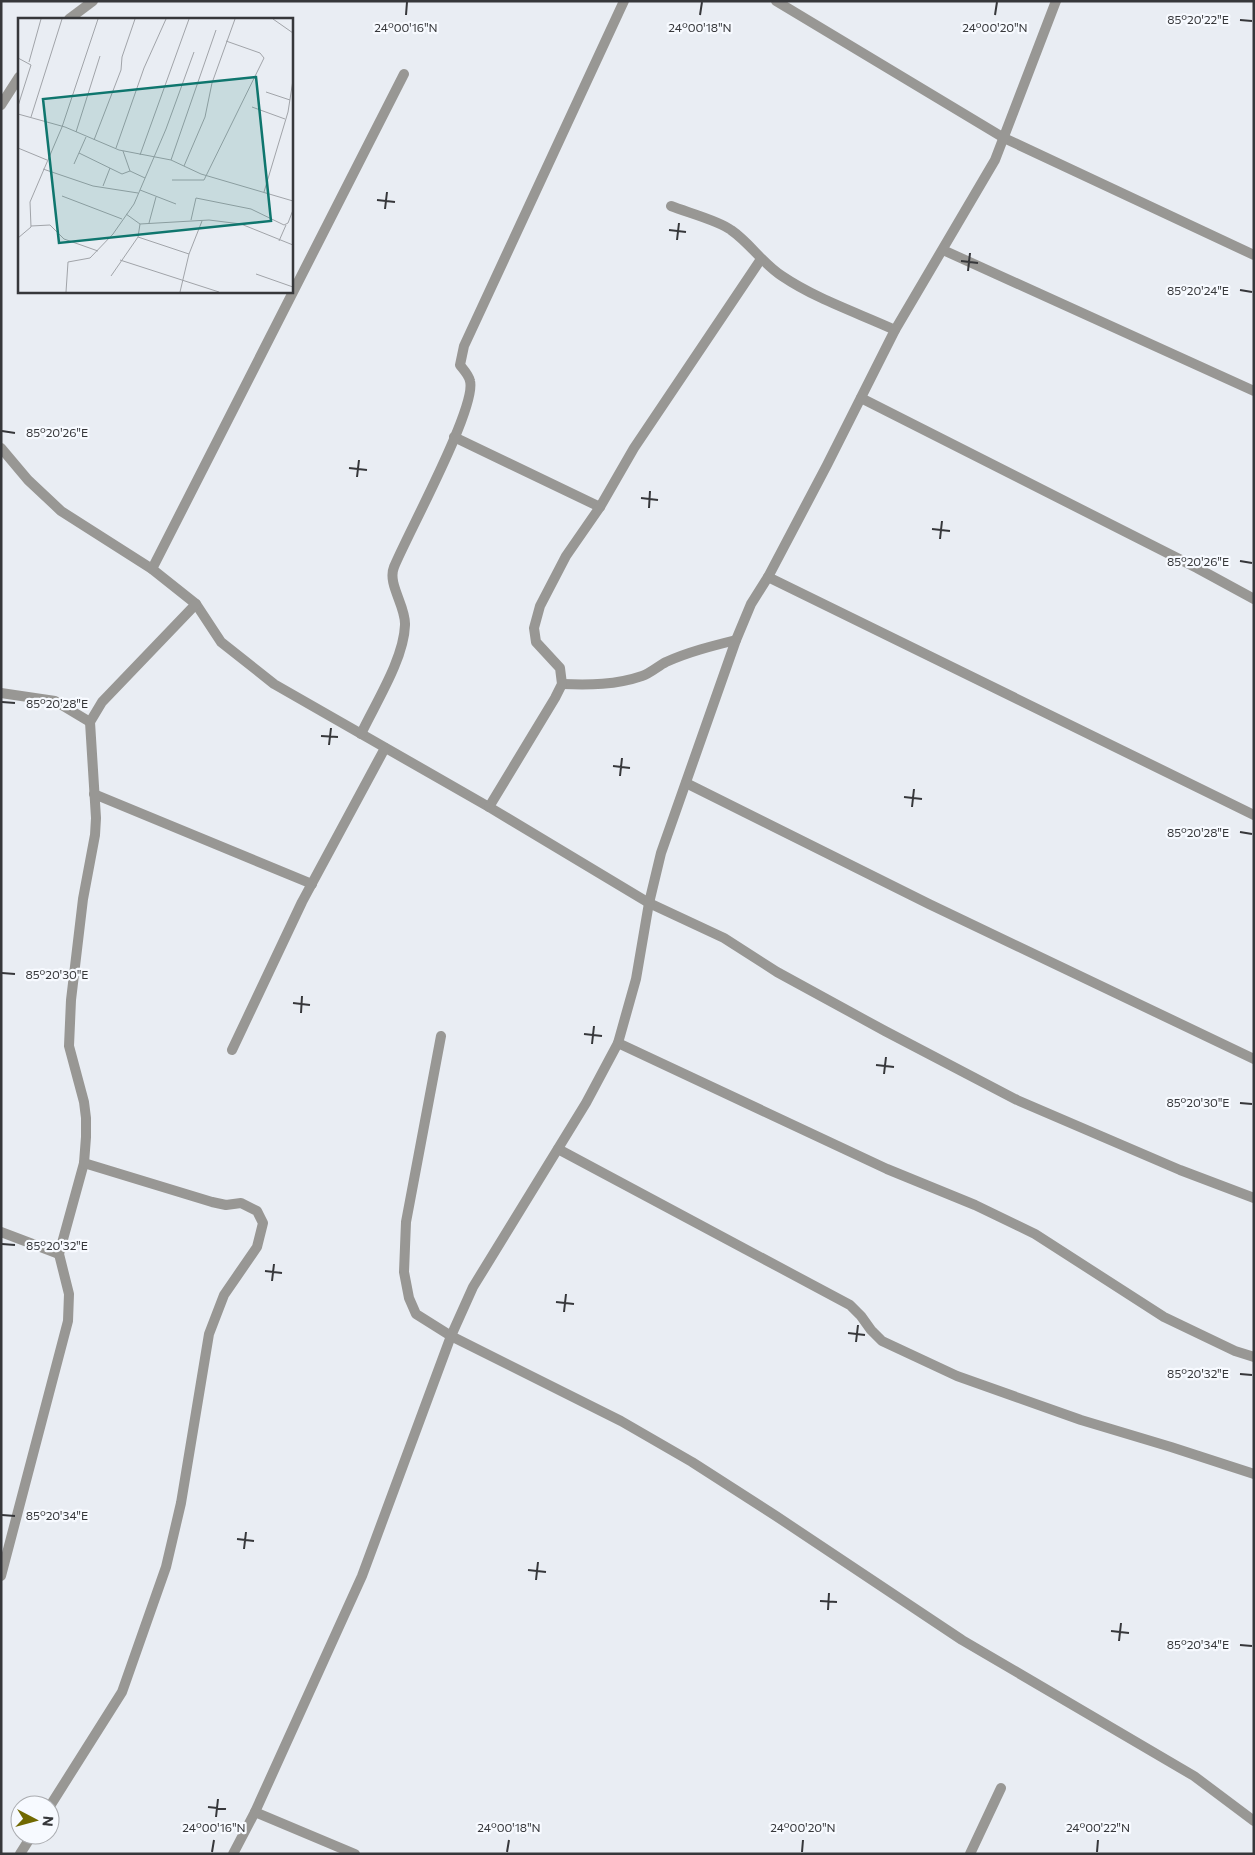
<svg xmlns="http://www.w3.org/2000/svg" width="1255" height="1855" font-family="Commissioner,sans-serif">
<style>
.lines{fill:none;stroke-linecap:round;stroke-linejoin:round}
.street{stroke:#989794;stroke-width:10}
.ticks{fill:none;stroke:#36373a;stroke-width:2}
.inset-road{fill:none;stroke:#a1a4a9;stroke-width:1}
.view{fill:#0f766e;fill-opacity:0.15;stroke:#0f766e;stroke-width:2.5}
.inset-edge{fill:none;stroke:#36373a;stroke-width:2.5}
.ticks-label{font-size:12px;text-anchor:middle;fill:#36373a;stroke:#f7faff;stroke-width:4.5;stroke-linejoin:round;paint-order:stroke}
</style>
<rect width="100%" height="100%" fill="#e9edf3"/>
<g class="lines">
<g class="street">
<path d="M 776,1 L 1004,138 L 1254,255"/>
<path d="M 69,19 L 93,1"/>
<path d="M 1,105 L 19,77"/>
<path d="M 671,206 C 686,212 720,221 731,230 C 750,243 762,263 782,276 C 816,299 858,313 895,330"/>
<path d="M 943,250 L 1254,391"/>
<path d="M 861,398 L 1197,568 L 1254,599"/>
<path d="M 454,437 L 600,507"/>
<path d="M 1,448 L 28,480 L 61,511 L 152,569 L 196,604 L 221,642 L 274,684 L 489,807 L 649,903 L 724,938 L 777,972 L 885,1031 L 1017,1100 L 1180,1170 L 1254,1198"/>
<path d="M 152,569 L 404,74"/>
<path d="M 768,577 L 1254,815"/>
<path d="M 562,684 C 589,685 616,685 642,676 C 651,673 658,666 666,662 C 688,652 712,646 736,640"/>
<path d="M 1,693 L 55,701 L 90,722"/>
<path d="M 361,734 C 375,704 404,659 405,625 C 406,606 387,584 394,567 C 407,535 477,407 470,381 C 469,375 463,369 460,365 L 464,346 L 624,1"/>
<path d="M 686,783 L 929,904 L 1254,1059"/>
<path d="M 94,794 L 312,884"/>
<path d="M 489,807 L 555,698 L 562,684 L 560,668 L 536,642 L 534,628 L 540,606 L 566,556 L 600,507 L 634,448 L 761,259"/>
<path d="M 441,1036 L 406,1222 L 404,1272 L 409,1298 L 416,1314 L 451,1336 L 621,1421 L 692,1462 L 776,1516 L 962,1640 L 1194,1776 L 1254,1821"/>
<path d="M 618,1043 L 887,1169 L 975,1205 L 1035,1234 L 1164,1317 L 1235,1351 L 1254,1357"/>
<path d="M 232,1050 L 302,902 L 385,748"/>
<path d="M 558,1149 L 850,1305 L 861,1316 L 871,1330 L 882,1341 L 957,1376 L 1081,1420 L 1171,1447 L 1254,1474"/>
<path d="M 1,1232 L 59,1254"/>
<path d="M 1,1576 L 68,1321 L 69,1294 L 59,1254 L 84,1163 L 86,1137 L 86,1118 L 84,1102 L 69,1046 L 71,1000 L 83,899 L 95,835 L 96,818 L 90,722 L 102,702 L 196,604"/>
<path d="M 50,1806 L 122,1692 L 166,1567 L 181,1503 L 209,1334 L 224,1295 L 257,1247 L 263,1223 L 257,1211 L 241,1203 L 226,1205 L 212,1202 L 84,1163"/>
<path d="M 255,1812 L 355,1854"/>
<path d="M 20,1854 L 32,1835"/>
<path d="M 233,1854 L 255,1812 L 362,1576 L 451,1336 L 473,1287 L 586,1103 L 618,1043 L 636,979 L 649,903 L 661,853 L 736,640 L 751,604 L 768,577 L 827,465 L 895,330 L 995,160 L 1056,1"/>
<path d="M 970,1854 L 1001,1788"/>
</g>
</g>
<path class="ticks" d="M 406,15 L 407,2M 700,15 L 702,2M 995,15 L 997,2M 1240,20 L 1252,21M 377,200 L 395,202M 385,209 L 387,192M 669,230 L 686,232M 677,240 L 679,223M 961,261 L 978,263M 968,271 L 970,253M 1240,290 L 1252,292M 2,431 L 15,433M 349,468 L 367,470M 357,477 L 359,460M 641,498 L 658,500M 649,508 L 650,491M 932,529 L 950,531M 940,539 L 942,521M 1240,561 L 1252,563M 2,702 L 15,703M 321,736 L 338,737M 329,745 L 331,728M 613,766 L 630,768M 620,776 L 622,758M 904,797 L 922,799M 912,807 L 914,789M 1240,832 L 1252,834M 2,973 L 15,974M 293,1003 L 310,1005M 301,1013 L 302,996M 584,1034 L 602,1036M 592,1044 L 594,1026M 876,1065 L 894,1067M 884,1074 L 886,1057M 1240,1103 L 1252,1104M 2,1244 L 15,1245M 265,1271 L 282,1273M 272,1281 L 274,1264M 556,1302 L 574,1304M 564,1312 L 566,1294M 848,1333 L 865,1335M 856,1342 L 858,1325M 1240,1374 L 1252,1375M 2,1515 L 15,1516M 237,1539 L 254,1541M 244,1549 L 246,1532M 528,1570 L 546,1572M 536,1580 L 538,1562M 820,1601 L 837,1602M 828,1610 L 829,1593M 1111,1631 L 1129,1633M 1119,1641 L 1121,1623M 1240,1645 L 1252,1646M 208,1807 L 226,1809M 216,1817 L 218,1799M 212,1852 L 214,1840M 507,1852 L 509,1840M 802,1852 L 803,1840M 1097,1852 L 1098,1840"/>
<g transform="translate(18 18)">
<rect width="275" height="275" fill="#e9edf3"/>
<path class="inset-road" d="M 255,1 L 275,15M 0,40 L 13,47 L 0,88M 11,44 L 23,1M 248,74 L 272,82M 234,89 L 267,101M 0,96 L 47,109 L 101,132 L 153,142 L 183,156 L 275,183M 13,99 L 44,1M 58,114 L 82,38M 76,122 L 103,52 L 104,39 L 117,1M 0,130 L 29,142M 98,130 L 126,50 L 148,1M 105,133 L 112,153M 61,135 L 104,156 L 112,153 L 127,160M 122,137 L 171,1M 153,142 L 198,12M 56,146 L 68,119M 166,148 L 187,99 L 194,65 L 217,1M 25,151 L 75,168 L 120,175M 154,162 L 186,162 L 246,40 L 242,35 L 208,23M 85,168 L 92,150M 122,172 L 158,186M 246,174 L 270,94 L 275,62M 44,178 L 104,201M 108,196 L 122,206 L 191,202 L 223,206 L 275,227M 173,202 L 178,180 L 233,191 L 266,207 L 270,205 L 275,192M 131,205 L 138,179M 13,208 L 32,207 L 46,221 L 80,233M 120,219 L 171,236M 0,220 L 13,209 L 12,184 L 44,109 L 80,1M 261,223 L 268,207M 102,242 L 201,274M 238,256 L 275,269M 93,258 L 120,219 L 122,206M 48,274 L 50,244 L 72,240 L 95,216 L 116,186 L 148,111 L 176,34M 162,274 L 171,236 L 184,203"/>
<path class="view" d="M 238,59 L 253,203 L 41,225 L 25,81 Z"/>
<rect width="275" height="275" class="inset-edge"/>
</g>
<g class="ticks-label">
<text x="1198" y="24">85°20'22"E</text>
<text x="406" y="32">24°00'16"N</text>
<text x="700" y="32">24°00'18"N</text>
<text x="995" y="32">24°00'20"N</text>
<text x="1198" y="295">85°20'24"E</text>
<text x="57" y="437">85°20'26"E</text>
<text x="1198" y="566">85°20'26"E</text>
<text x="57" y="708">85°20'28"E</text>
<text x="1198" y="837">85°20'28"E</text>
<text x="57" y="979">85°20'30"E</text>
<text x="1198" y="1107">85°20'30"E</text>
<text x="57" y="1250">85°20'32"E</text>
<text x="1198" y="1378">85°20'32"E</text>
<text x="57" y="1520">85°20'34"E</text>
<text x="1198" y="1649">85°20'34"E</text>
<text x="214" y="1832">24°00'16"N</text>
<text x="509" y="1832">24°00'18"N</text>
<text x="803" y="1832">24°00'20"N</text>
<text x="1098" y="1832">24°00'22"N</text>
</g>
<rect width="1255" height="1855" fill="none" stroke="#36373a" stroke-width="5"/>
<g transform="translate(35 1820) rotate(96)"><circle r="24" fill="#f7faff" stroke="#aaacb0"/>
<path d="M0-4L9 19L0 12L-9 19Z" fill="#716901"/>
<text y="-8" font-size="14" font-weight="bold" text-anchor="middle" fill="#36373a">N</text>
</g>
</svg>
